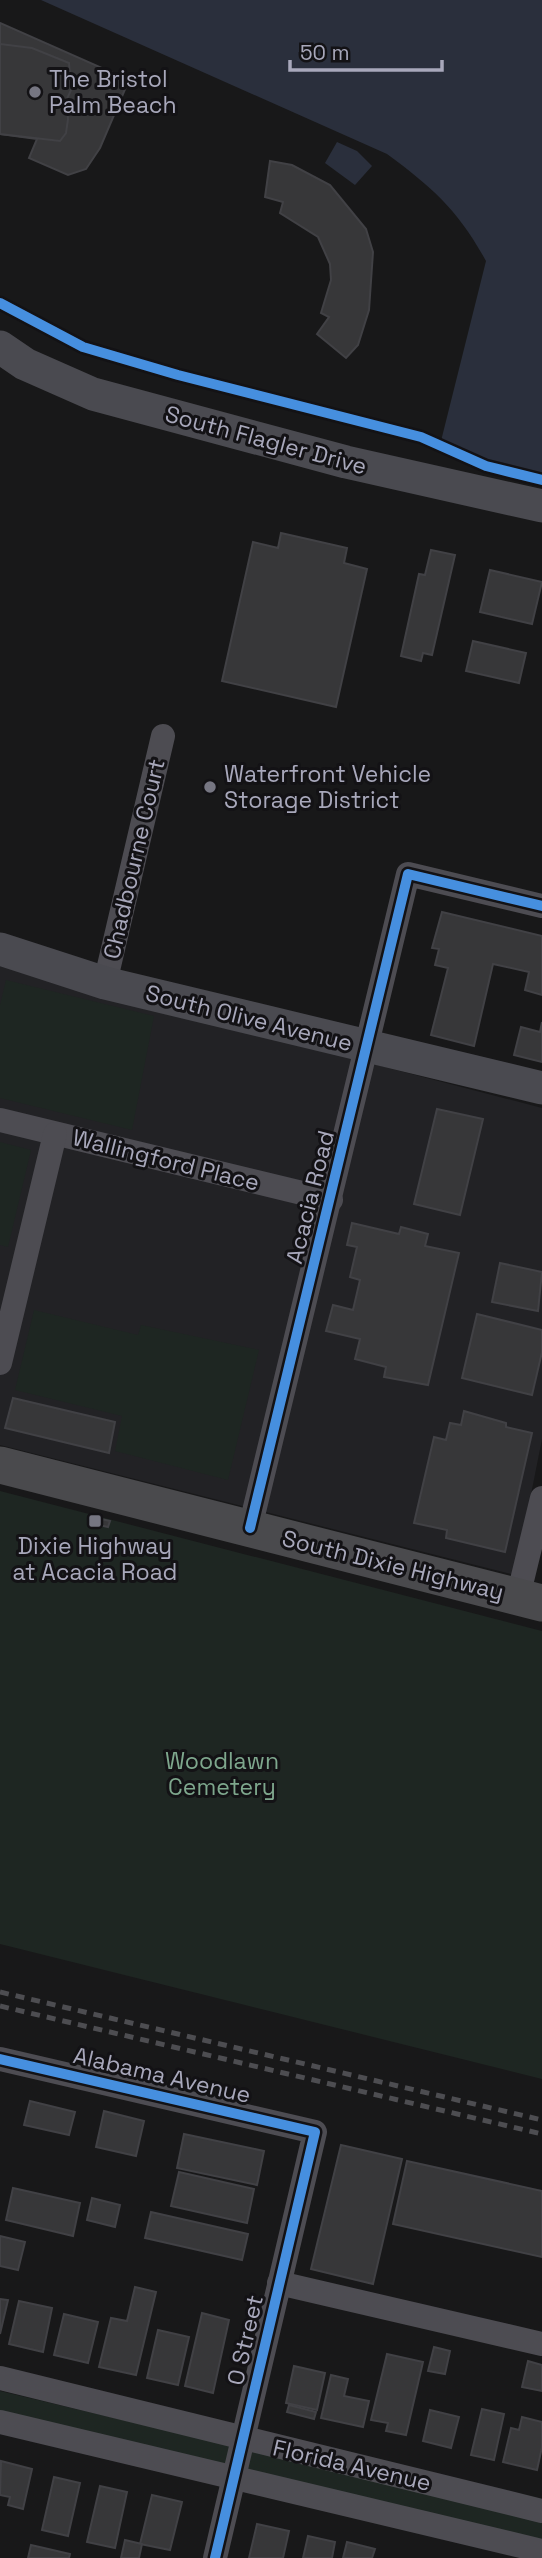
<svg xmlns="http://www.w3.org/2000/svg" width="542" height="2558" font-family="'Space Grotesk',sans-serif">
<style>
.built{fill:#222225}
.green{fill:#1e2622}
.water{fill:#2a2f3c}
.building{fill:#373739;stroke:#414145;stroke-width:2}
.lines{fill:none;stroke-linecap:round;stroke-linejoin:round}
.street{stroke:#4d4c52;stroke-width:24}
.secondary{stroke:#4a4a50;stroke-width:33}
.primary{stroke:#4a4a4d;stroke-width:37}
.rail{stroke:#4d4d51;stroke-width:5;stroke-dasharray:9 7;stroke-linecap:butt}
.cycleway-casing{stroke:#131215;stroke-width:15}
.cycleway{stroke:#468fdf;stroke-width:10}
.poi-dot{fill:#767682;stroke:#131215;stroke-width:2.5}
.labels{text-anchor:middle;stroke-width:6;stroke-linejoin:round;paint-order:stroke}
.poi-label{font-size:23px;fill:#a8a8bb;stroke:#131215;text-anchor:start}
.street-label{font-size:23px;fill:#a8a8bb;stroke:#131215}
.park-label{font-size:23px;fill:#7ea78d;stroke:#131215}
</style>
<rect width="100%" height="100%" fill="#181819"/>
<path class="built" d="M 0,961 L 163,1009 L 542,1108 L 542,1439 L 515,1575 L 0,1445 Z"/>
<g class="green">
<path d="M 6,980 L 154,1016 L 132,1130 L 0,1098 L 0,1005 Z"/>
<path d="M 0,1142 L 31,1150 L 8,1247 L 0,1245 Z"/>
<path d="M 34,1310 L 138,1335 L 141,1325 L 259,1350 L 228,1480 L 115,1451 L 122,1416 L 15,1390 Z"/>
<path d="M 0,1491 L 542,1631 L 542,2079 L 0,1944 Z"/>
<path d="M 0,2391 L 542,2519 L 542,2542 L 0,2414 Z"/>
</g>
<g class="water">
<path d="M 41,0 L 542,0 L 542,474 L 487,460 L 441,441 L 486,261 C 458,210 433,188 387,154 Z"/>
<path d="M 337,142 L 357,151 L 372,166 L 355,185 L 325,163 Z"/>
</g>
<g class="building">
<path d="M 0,23 L 129,80 L 100,148 L 86,169 L 68,175 L 29,158 L 37,139 L 0,134 Z"/>
<path d="M 0,44 L 32,48 L 69,63 L 71,90 L 66,101 L 68,119 L 66,133 L 60,141 L 0,134 Z"/>
<path d="M 270,161 L 292,165 L 330,185 L 366,229 L 373,252 L 369,310 L 358,345 L 346,358 L 317,334 L 329,317 L 321,313 L 331,280 L 330,264 L 318,237 L 280,213 L 283,202 L 265,197 Z"/>
<path d="M 281,533 L 347,548 L 344,563 L 367,569 L 336,707 L 222,681 L 253,542 L 278,548 Z"/>
<path d="M 431,550 L 455,555 L 432,655 L 423,653 L 421,661 L 401,656 L 419,574 L 425,575 Z"/>
<path d="M 490,570 L 542,582 L 532,624 L 480,612 Z"/>
<path d="M 473,641 L 526,653 L 519,683 L 466,671 Z"/>
<path d="M 442,912 L 542,936 L 542,995 L 525,990 L 529,972 L 493,964 L 474,1046 L 431,1035 L 448,968 L 435,965 L 439,949 L 432,948 Z"/>
<path d="M 542,1022 L 542,1062 L 514,1055 L 521,1027 L 540,1032 Z"/>
<path d="M 437,1109 L 483,1119 L 460,1215 L 414,1204 Z"/>
<path d="M 352,1223 L 399,1234 L 401,1227 L 428,1234 L 425,1246 L 459,1253 L 428,1385 L 384,1377 L 386,1367 L 355,1359 L 360,1339 L 326,1331 L 333,1305 L 353,1310 L 360,1280 L 350,1277 L 357,1247 L 347,1245 Z"/>
<path d="M 500,1263 L 542,1272 L 538,1311 L 492,1302 Z"/>
<path d="M 477,1314 L 542,1330 L 542,1352 L 532,1395 L 462,1378 Z"/>
<path d="M 13,1398 L 115,1422 L 109,1453 L 5,1428 Z"/>
<path d="M 464,1411 L 506,1423 L 506,1427 L 532,1433 L 505,1552 L 446,1538 L 447,1530 L 414,1523 L 434,1437 L 446,1440 L 450,1423 L 461,1425 Z"/>
<path d="M 97,1518 L 110,1521 L 108,1527 L 95,1524 Z"/>
<path d="M 30,2101 L 75,2112 L 69,2135 L 24,2125 Z"/>
<path d="M 104,2111 L 144,2121 L 136,2156 L 96,2147 Z"/>
<path d="M 184,2134 L 264,2151 L 257,2185 L 177,2168 Z"/>
<path d="M 341,2145 L 402,2159 L 373,2284 L 311,2269 Z"/>
<path d="M 407,2161 L 542,2191 L 542,2257 L 393,2224 Z"/>
<path d="M 179,2172 L 254,2189 L 247,2223 L 171,2206 Z"/>
<path d="M 13,2188 L 80,2203 L 73,2236 L 6,2220 Z"/>
<path d="M 92,2198 L 120,2205 L 115,2227 L 87,2220 Z"/>
<path d="M 151,2212 L 248,2234 L 242,2260 L 145,2238 Z"/>
<path d="M 0,2236 L 25,2242 L 18,2270 L 0,2266 Z"/>
<path d="M 135,2287 L 156,2292 L 136,2375 L 99,2367 L 111,2318 L 127,2321 Z"/>
<path d="M 0,2299 L 8,2300 L 0,2334 Z"/>
<path d="M 19,2301 L 52,2308 L 43,2352 L 9,2344 Z"/>
<path d="M 202,2313 L 229,2320 L 213,2393 L 185,2386 Z"/>
<path d="M 64,2314 L 98,2322 L 88,2363 L 54,2355 Z"/>
<path d="M 158,2330 L 189,2337 L 178,2385 L 147,2378 Z"/>
<path d="M 434,2347 L 450,2351 L 445,2374 L 428,2371 Z"/>
<path d="M 387,2354 L 423,2362 L 406,2435 L 386,2431 L 388,2423 L 371,2420 Z"/>
<path d="M 528,2361 L 542,2365 L 542,2391 L 522,2387 Z"/>
<path d="M 294,2366 L 325,2373 L 317,2410 L 286,2403 Z"/>
<path d="M 331,2375 L 348,2379 L 344,2396 L 369,2401 L 363,2427 L 321,2418 Z"/>
<path d="M 289,2405 L 316,2412 L 314,2419 L 287,2412 Z"/>
<path d="M 482,2409 L 504,2414 L 494,2460 L 471,2455 Z"/>
<path d="M 430,2410 L 459,2417 L 451,2448 L 423,2441 Z"/>
<path d="M 522,2417 L 542,2422 L 542,2447 L 537,2470 L 503,2462 L 511,2428 L 519,2430 Z"/>
<path d="M 1,2461 L 32,2469 L 23,2509 L 8,2505 L 10,2497 L 0,2495 Z"/>
<path d="M 54,2477 L 80,2483 L 68,2536 L 42,2530 Z"/>
<path d="M 100,2486 L 127,2492 L 115,2548 L 87,2542 Z"/>
<path d="M 152,2495 L 182,2502 L 170,2550 L 140,2544 Z"/>
<path d="M 257,2524 L 289,2531 L 283,2558 L 249,2558 Z"/>
<path d="M 308,2536 L 335,2542 L 332,2558 L 303,2558 Z"/>
<path d="M 125,2540 L 142,2544 L 139,2558 L 121,2558 Z"/>
<path d="M 347,2542 L 375,2549 L 372,2558 L 343,2558 Z"/>
<path d="M 31,2545 L 70,2554 L 69,2558 L 28,2558 Z"/>
</g>
<g class="lines">
<g class="street">
<path d="M 105,983 L 163,736"/>
<path d="M 0,1120 L 331,1200"/>
<path d="M 0,1363 L 55,1134"/>
<path d="M 250,1528 L 408,874 L 542,906"/>
<path d="M 518,1597 L 542,1498"/>
<path d="M 0,2059 L 315,2132 L 215,2558"/>
<path d="M 279,2283 L 542,2344"/>
<path d="M 0,2378 L 542,2511"/>
<path d="M 0,2422 L 542,2551"/>
</g>
<g class="secondary">
<path d="M 0,347 L 25,364 L 93,394 L 346,462 L 542,506"/>
<path d="M 0,949 L 105,983 L 542,1088"/>
</g>
<path class="primary" d="M 0,1465 L 542,1603"/>
<g class="rail">
<path d="M 0,1992 L 542,2120"/>
<path d="M 0,2006 L 542,2134"/>
</g>
<defs>
<g id="cycleway">
<path d="M 0,303 L 83,347 L 178,375 L 421,437 L 486,466 L 542,480"/>
<path d="M 250,1528 L 408,874 L 542,906"/>
<path d="M 0,2059 L 315,2132 L 215,2558"/>
</g>
</defs>
<use href="#cycleway" class="cycleway-casing"/>
<use href="#cycleway" class="cycleway"/>
</g>
<g class="poi-dot">
<circle cx="35" cy="92" r="7"/>
<circle cx="210" cy="787" r="7"/>
<rect x="88" y="1514" width="14" height="14" rx="3.5"/>
</g>
<g class="labels">
<g class="poi-label">
<text x="49" y="87">The Bristol<tspan x="49" dy="26">Palm Beach</tspan></text>
<text x="224" y="782">Waterfront Vehicle<tspan x="224" dy="26">Storage District</tspan></text>
<text x="95" y="1554" text-anchor="middle">Dixie Highway<tspan x="95" dy="26">at Acacia Road</tspan></text>
</g>
<g class="street-label">
<text transform="translate(266 440) rotate(15)" y="8">South Flagler Drive</text>
<text transform="translate(134 859) rotate(-77)" y="8">Chadbourne Court</text>
<text transform="translate(249 1018) rotate(14)" y="8">South Olive Avenue</text>
<text transform="translate(166 1160) rotate(14)" y="8">Wallingford Place</text>
<text transform="translate(310 1197) rotate(-76)" y="8">Acacia Road</text>
<text transform="translate(393 1565) rotate(14)" y="8">South Dixie Highway</text>
<text transform="translate(162 2075) rotate(13)" y="8">Alabama Avenue</text>
<text transform="translate(245 2340) rotate(-77)" y="8">O Street</text>
<text transform="translate(352 2465) rotate(13)" y="8">Florida Avenue</text>
</g>
<g class="park-label">
<text x="222" y="1769">Woodlawn<tspan x="222" dy="26">Cemetery</tspan></text>
</g>
</g>
<path d="M290 60v10h152v-10" fill="none" stroke="#a8a8bb" stroke-width="3.5"/>
<text x="300" y="60" font-size="21" fill="#a8a8bb" stroke="#131215" stroke-width="5" paint-order="stroke">50 m</text>
</svg>
